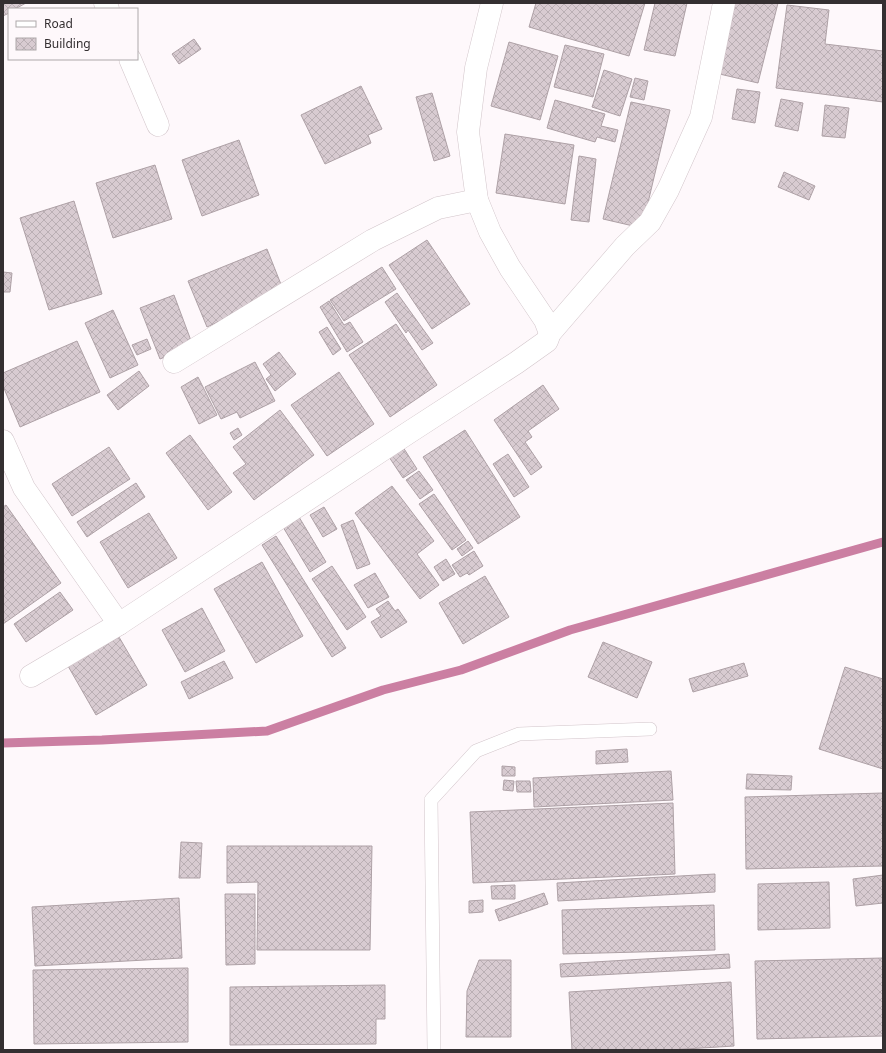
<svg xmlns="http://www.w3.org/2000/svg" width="886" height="1053" font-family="'Noto Sans',sans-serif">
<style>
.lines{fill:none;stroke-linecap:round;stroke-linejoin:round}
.stream{stroke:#cb7fa2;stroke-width:9}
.building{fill:url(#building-cross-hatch);stroke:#aea1a6}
.lane-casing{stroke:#d2c5ca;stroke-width:14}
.street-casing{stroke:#d2c5ca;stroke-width:23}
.lane{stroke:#fff;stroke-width:13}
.street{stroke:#fff;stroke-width:22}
</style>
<defs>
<pattern id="building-cross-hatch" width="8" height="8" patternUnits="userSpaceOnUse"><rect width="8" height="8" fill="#d8cbd1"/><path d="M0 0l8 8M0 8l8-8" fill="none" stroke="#baafb4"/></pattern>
</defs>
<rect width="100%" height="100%" fill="#fef8fb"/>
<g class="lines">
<path class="stream" d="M 3,743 L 102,740 L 267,731 L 383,690 L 461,670 L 570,630 L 883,542"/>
</g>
<g class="building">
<path d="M 3,3 L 26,3 L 15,9 L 9,9 L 9,13 L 3,16 Z"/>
<path d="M 536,3 L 645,3 L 629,56 L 529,27 Z"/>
<path d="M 655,3 L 687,3 L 675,56 L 644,50 Z"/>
<path d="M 728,3 L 778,3 L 758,83 L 711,72 Z"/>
<path d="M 787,5 L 829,10 L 825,44 L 883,51 L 883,102 L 776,88 Z"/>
<path d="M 194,39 L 201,49 L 179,64 L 172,54 Z"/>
<path d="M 509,42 L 558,56 L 540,120 L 491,106 Z"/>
<path d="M 565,45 L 604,54 L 593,97 L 554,87 Z"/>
<path d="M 604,70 L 632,79 L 620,116 L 592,107 Z"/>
<path d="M 635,78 L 648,81 L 644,100 L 630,97 Z"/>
<path d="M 361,86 L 382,129 L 368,135 L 371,143 L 325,164 L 301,115 Z"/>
<path d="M 737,89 L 760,92 L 755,123 L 732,119 Z"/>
<path d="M 432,93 L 450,156 L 434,161 L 416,97 Z"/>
<path d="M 781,99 L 803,103 L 798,131 L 775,126 Z"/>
<path d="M 555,100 L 605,114 L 601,126 L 618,130 L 615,142 L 597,137 L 595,142 L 547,128 Z"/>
<path d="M 631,102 L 670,110 L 642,228 L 603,219 Z"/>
<path d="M 825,105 L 849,108 L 845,138 L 822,136 Z"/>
<path d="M 505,134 L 574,145 L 565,204 L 496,193 Z"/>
<path d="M 239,140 L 259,195 L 202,216 L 182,160 Z"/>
<path d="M 579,156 L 596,159 L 589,222 L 571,220 Z"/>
<path d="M 155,165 L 172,219 L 113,238 L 96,183 Z"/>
<path d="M 784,172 L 815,186 L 809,200 L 778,187 Z"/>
<path d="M 74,201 L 102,294 L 49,310 L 20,218 Z"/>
<path d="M 427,240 L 470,304 L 432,329 L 389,265 Z"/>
<path d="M 267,249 L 284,292 L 207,327 L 188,281 Z"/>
<path d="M 382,267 L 396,289 L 344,321 L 330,300 Z"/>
<path d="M 3,272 L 12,273 L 10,292 L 3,292 Z"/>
<path d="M 397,293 L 433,343 L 422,350 L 408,330 L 406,333 L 385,302 Z"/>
<path d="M 174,295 L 193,346 L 160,359 L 140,308 Z"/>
<path d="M 329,301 L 344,325 L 350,322 L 363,342 L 347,352 L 320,307 Z"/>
<path d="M 113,310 L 138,365 L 110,378 L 85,323 Z"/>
<path d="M 396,324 L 437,385 L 390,417 L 349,355 Z"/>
<path d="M 327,327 L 341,349 L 333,355 L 319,332 Z"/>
<path d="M 147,339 L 151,349 L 137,355 L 132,345 Z"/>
<path d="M 77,341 L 100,392 L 20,427 L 3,386 L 3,373 Z"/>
<path d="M 279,352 L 296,374 L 275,391 L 266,379 L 271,375 L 263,364 Z"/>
<path d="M 255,362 L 275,401 L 240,418 L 237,412 L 221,419 L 205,387 Z"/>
<path d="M 139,371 L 149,386 L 118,410 L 107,395 Z"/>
<path d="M 339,372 L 374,424 L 327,456 L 291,405 Z"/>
<path d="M 198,377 L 217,415 L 199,424 L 181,387 Z"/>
<path d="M 543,385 L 559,409 L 528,431 L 532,437 L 525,442 L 542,467 L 531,475 L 494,420 Z"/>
<path d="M 280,410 L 314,455 L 254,500 L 233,473 L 246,464 L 233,447 Z"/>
<path d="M 238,428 L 242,435 L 234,440 L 230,433 Z"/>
<path d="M 465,430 L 520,517 L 478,544 L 423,457 Z"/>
<path d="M 190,435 L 232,492 L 208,510 L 166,453 Z"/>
<path d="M 401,444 L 417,469 L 403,478 L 387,454 Z"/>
<path d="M 109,447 L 130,479 L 72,516 L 52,484 Z"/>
<path d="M 508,454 L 529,487 L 514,497 L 493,464 Z"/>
<path d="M 419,471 L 433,490 L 420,499 L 406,480 Z"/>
<path d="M 136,483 L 145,497 L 87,537 L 77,522 Z"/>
<path d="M 392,486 L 434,541 L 417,554 L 439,585 L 420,599 L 355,513 Z"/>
<path d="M 434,494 L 466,540 L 452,550 L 419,504 Z"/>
<path d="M 6,505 L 61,583 L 3,624 L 3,507 Z"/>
<path d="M 324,507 L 337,529 L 323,537 L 310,515 Z"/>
<path d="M 296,512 L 326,562 L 310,572 L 280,522 Z"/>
<path d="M 149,513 L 177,558 L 128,588 L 100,542 Z"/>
<path d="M 353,520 L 370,564 L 357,569 L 341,525 Z"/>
<path d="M 276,536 L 346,648 L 332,657 L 262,545 Z"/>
<path d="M 468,541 L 473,548 L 462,556 L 457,549 Z"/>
<path d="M 474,551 L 483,566 L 469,575 L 467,573 L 460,577 L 452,565 Z"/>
<path d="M 446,559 L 455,574 L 443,581 L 434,567 Z"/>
<path d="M 262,562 L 303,636 L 256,663 L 214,589 Z"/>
<path d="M 332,566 L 366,617 L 347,630 L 312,579 Z"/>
<path d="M 375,573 L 389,597 L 368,608 L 354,585 Z"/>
<path d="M 485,576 L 509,617 L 463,644 L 439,603 Z"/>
<path d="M 60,592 L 73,610 L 26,642 L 14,624 Z"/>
<path d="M 388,601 L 395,611 L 398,609 L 407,622 L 381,638 L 371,622 L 381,616 L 376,609 Z"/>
<path d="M 202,608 L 225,651 L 185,672 L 162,630 Z"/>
<path d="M 119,637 L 147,685 L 96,715 L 68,666 Z"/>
<path d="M 603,642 L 652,662 L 637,698 L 588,677 Z"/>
<path d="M 224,661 L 233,678 L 189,699 L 181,682 Z"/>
<path d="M 744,663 L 748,676 L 693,692 L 689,679 Z"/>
<path d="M 845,667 L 883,679 L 883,769 L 819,749 Z"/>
<path d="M 627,749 L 628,762 L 596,764 L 596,751 Z"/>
<path d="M 502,766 L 515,767 L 515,776 L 502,776 Z"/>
<path d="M 671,771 L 673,800 L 534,807 L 533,778 Z"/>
<path d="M 747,774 L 792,776 L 791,790 L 746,789 Z"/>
<path d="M 504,780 L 514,781 L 513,791 L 503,790 Z"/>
<path d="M 516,781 L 530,781 L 531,792 L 517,792 Z"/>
<path d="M 883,793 L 883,866 L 746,869 L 745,797 Z"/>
<path d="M 673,803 L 675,874 L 473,883 L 470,812 Z"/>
<path d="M 181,842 L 202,843 L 200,878 L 179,878 Z"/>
<path d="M 227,846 L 372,846 L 370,950 L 257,950 L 258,882 L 227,883 Z"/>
<path d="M 715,874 L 715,892 L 558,901 L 557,883 Z"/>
<path d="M 883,875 L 883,903 L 856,906 L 853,879 Z"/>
<path d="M 829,882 L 830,928 L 758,930 L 758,884 Z"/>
<path d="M 515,885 L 515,899 L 492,899 L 491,886 Z"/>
<path d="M 544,893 L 548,904 L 499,921 L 495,910 Z"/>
<path d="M 225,894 L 255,894 L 255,964 L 226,965 Z"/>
<path d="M 179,898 L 182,958 L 35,966 L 32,907 Z"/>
<path d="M 483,900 L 483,912 L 469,913 L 469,901 Z"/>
<path d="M 714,905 L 715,950 L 563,954 L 562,910 Z"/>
<path d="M 729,954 L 730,968 L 561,977 L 560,964 Z"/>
<path d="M 883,958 L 883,1036 L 757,1039 L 755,961 Z"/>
<path d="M 479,960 L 511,960 L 511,1037 L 466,1037 L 467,991 Z"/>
<path d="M 188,968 L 188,1042 L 34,1044 L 33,970 Z"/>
<path d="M 731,982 L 734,1046 L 669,1050 L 572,1050 L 569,992 Z"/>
<path d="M 385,985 L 385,1019 L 376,1019 L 376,1044 L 230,1045 L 230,987 Z"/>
</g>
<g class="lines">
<defs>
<path id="lane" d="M 434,1050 L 431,800 L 476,751 L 519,734 L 650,729"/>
<g id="street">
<path d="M 105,3 L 108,9"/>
<path d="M 492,3 L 476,68 L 468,132 L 477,200 L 490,232 L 510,268 L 545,320 L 550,333"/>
<path d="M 130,59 L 158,125"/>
<path d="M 174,362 L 373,240 L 438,208 L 477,200"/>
<path d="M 3,441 L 24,488 L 119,624"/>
<path d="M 31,676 L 119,624 L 408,433 L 516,363 L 547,341 L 550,333 L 625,246 L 650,222 L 668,190 L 701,117 L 724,3"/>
</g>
</defs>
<use href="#lane" class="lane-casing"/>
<use href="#street" class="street-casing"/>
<use href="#lane" class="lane"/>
<use href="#street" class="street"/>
</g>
<rect width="886" height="1053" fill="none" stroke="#342f31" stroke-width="8"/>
<rect x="8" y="8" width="130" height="52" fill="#fef8fb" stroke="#ada8aa"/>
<rect x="16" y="21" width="20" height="6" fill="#ffffff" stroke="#ada8aa"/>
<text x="44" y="28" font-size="12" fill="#342f31">Road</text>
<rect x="16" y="38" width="20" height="12" fill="url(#building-cross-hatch)" stroke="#ada8aa"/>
<text x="44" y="48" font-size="12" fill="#342f31">Building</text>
</svg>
